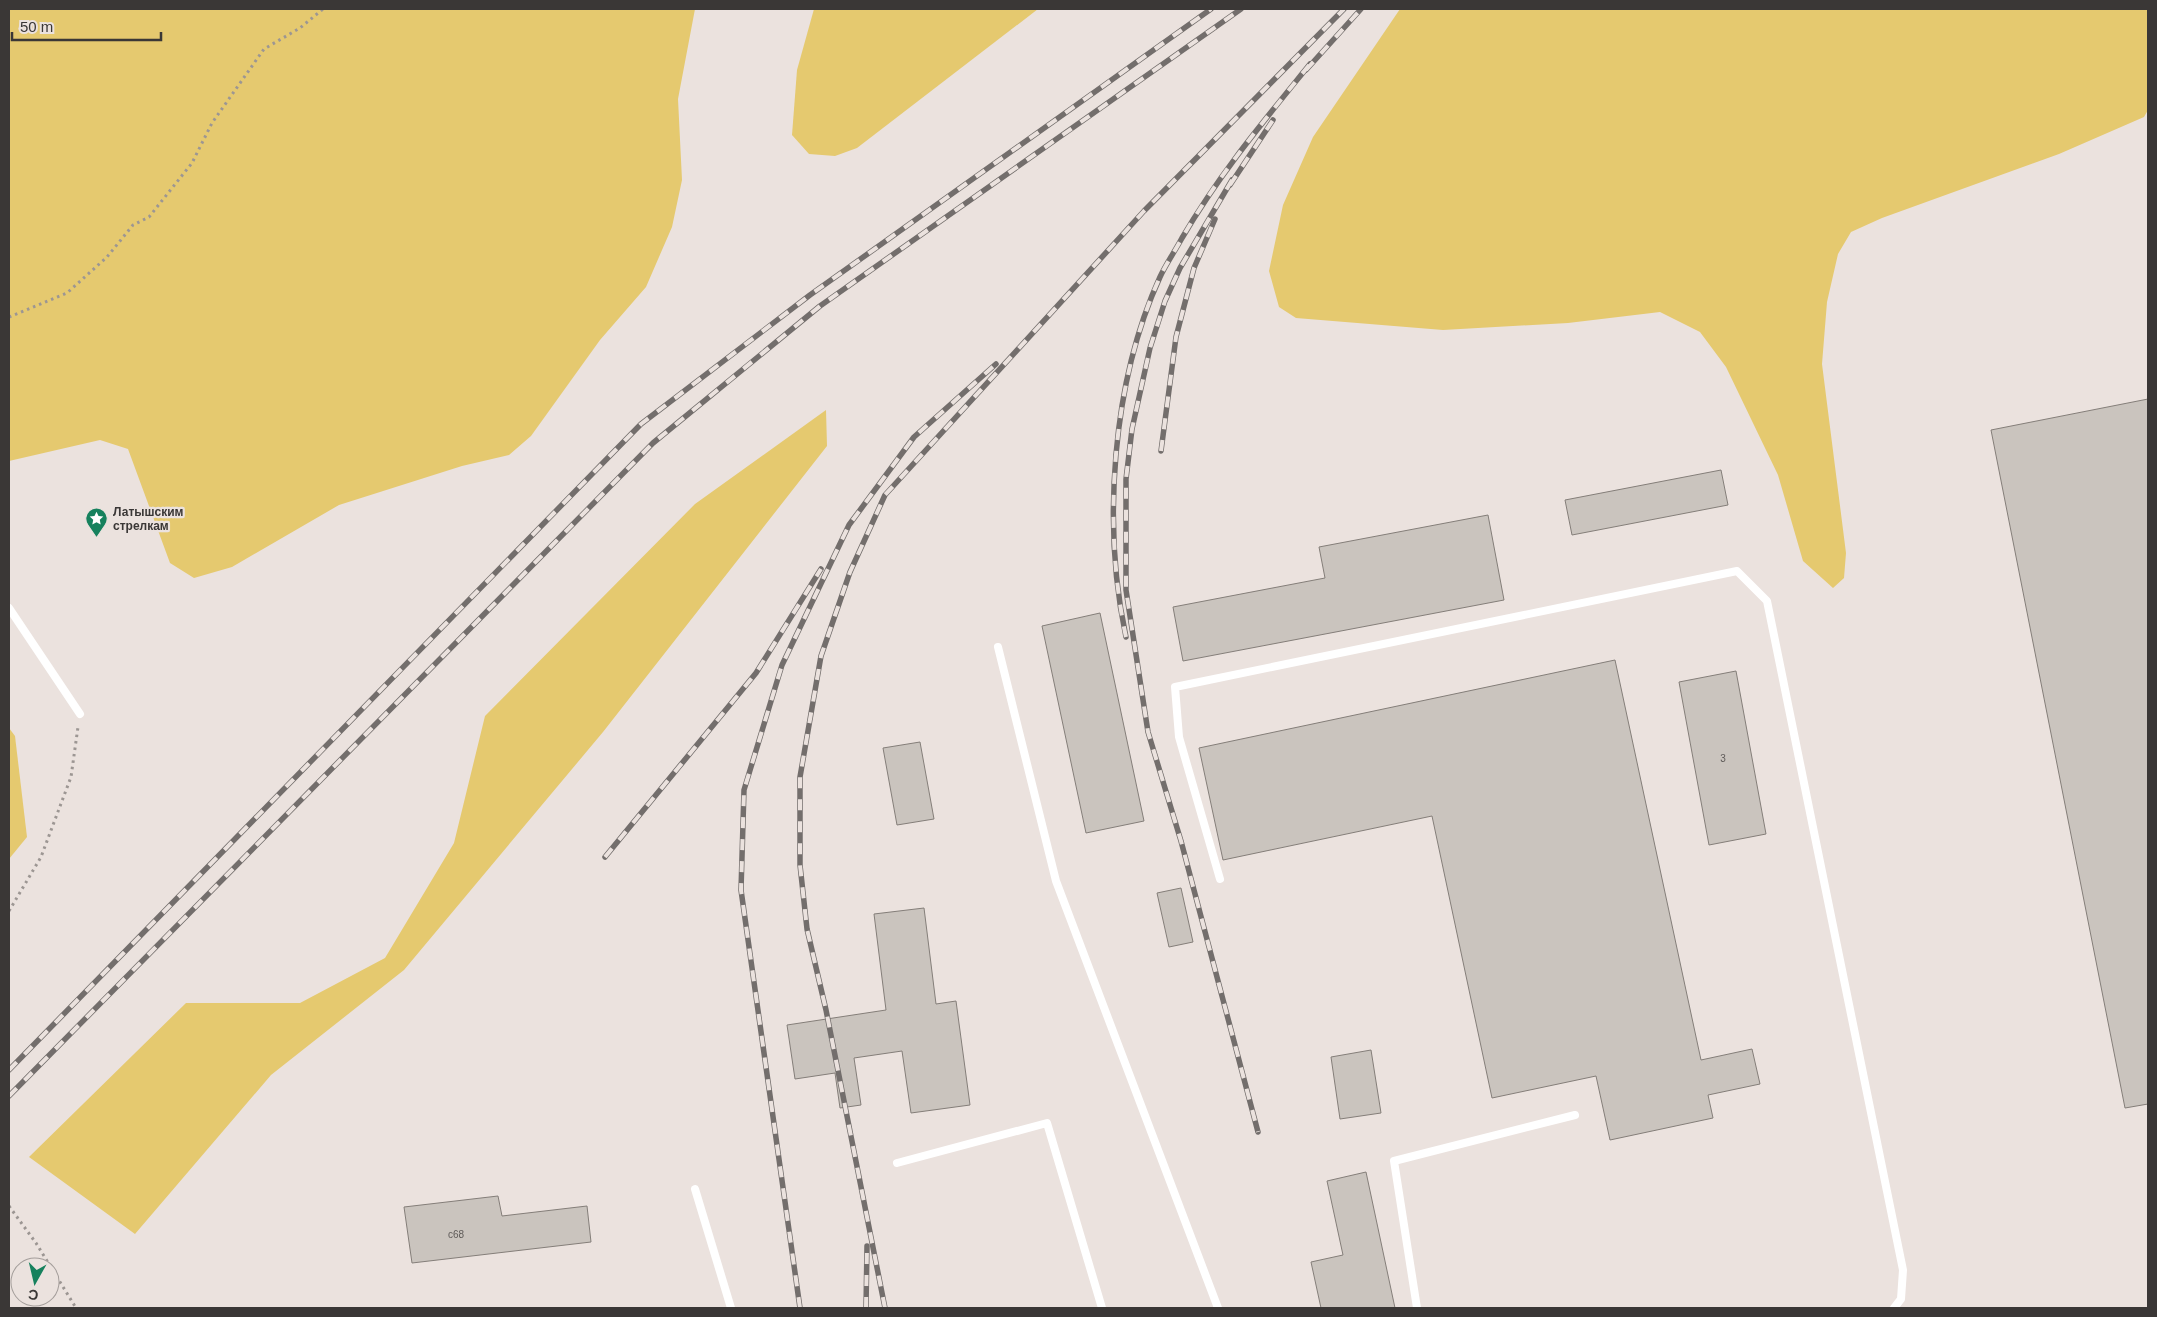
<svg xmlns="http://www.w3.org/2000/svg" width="2157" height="1317" font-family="Arial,sans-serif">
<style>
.green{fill:#e5c96f}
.building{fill:#cac4be;stroke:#847e79}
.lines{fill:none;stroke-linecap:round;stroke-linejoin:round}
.path{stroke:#9c9693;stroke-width:3;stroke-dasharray:2.5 4;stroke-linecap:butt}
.lane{stroke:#fff;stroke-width:8}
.rail-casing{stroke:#736e6c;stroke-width:5.5}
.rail{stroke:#ebe2de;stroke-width:4;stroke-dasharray:11;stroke-linecap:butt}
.labels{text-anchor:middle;stroke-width:4.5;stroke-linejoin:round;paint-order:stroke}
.number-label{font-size:10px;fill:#5e5a58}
.poi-label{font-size:12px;font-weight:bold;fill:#3a3736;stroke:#ebe2de;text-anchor:start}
</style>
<rect width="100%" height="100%" fill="#ebe2de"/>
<g class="green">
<path d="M 9,9 L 695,9 L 678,99 L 682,180 L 672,227 L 646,287 L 600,340 L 531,436 L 509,455 L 462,466 L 339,505 L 232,567 L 194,578 L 170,563 L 128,449 L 100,440 L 9,461 Z"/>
<path d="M 814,9 L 1038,9 L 857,148 L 835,156 L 809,154 L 792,135 L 797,70 Z"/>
<path d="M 1400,9 L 2148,9 L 2148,110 L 2144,117 L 2059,154 L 1882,218 L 1851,232 L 1838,254 L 1827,302 L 1822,364 L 1846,553 L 1844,578 L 1833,588 L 1803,561 L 1778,475 L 1726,367 L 1700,332 L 1660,312 L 1568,323 L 1443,330 L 1296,318 L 1279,307 L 1269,271 L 1283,205 L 1313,137 Z"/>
<path d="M 826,410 L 827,446 L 603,732 L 404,970 L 271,1075 L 135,1234 L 29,1157 L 186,1003 L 300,1003 L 385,958 L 454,843 L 485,716 L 695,504 Z"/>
<path d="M 9,728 L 15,736 L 27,837 L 9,859 Z"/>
</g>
<g class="building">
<path d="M 2148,399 L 2148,1104 L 2125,1108 L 1991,430 Z"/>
<path d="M 1721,470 L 1728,505 L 1572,535 L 1565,500 Z"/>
<path d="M 1488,515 L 1504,600 L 1183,661 L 1173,607 L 1325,578 L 1319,547 Z"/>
<path d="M 1100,613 L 1144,821 L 1086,833 L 1042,626 Z"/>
<path d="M 1615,660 L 1701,1060 L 1752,1049 L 1760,1084 L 1708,1095 L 1713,1118 L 1610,1140 L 1596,1076 L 1492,1098 L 1432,816 L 1223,860 L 1199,748 Z"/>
<path d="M 1736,671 L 1766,834 L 1709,845 L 1679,682 Z"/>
<path d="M 920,742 L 934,819 L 897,825 L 883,748 Z"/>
<path d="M 1181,888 L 1193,942 L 1169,947 L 1157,893 Z"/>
<path d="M 924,908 L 936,1004 L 956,1001 L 970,1105 L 911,1113 L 902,1051 L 854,1058 L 861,1105 L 840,1108 L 835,1073 L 795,1079 L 787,1025 L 886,1010 L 874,914 Z"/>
<path d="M 1371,1050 L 1381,1113 L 1340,1119 L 1331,1057 Z"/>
<path d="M 1366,1172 L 1395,1308 L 1321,1308 L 1311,1262 L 1343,1255 L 1327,1181 Z"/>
<path d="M 498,1196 L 502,1216 L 587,1206 L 591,1242 L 412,1263 L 404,1207 Z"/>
</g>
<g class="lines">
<g class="path">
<path d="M 9,317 L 67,293 L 107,257 L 133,225 L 149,217 L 192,163 L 212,123 L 264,49 L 300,28 L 323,9"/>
<path d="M 9,911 L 41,857 L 71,777 L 78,727"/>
<path d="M 9,1206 L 36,1243 L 76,1308"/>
</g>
<g class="lane">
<path d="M 9,608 L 80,714"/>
<path d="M 998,647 L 1056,881 L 1218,1308"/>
<path d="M 1220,879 L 1179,737 L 1175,687 L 1737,571 L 1767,601 L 1903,1270 L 1901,1299 L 1894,1308"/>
<path d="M 897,1163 L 1047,1123 L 1102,1308"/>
<path d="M 695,1189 L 731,1308"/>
<path d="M 1417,1308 L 1394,1161 L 1575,1115"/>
</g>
<defs>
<g id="rail">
<path d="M 1306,70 L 1361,9"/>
<path d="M 1232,180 L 1180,268 L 1165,301 L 1150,348 L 1132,429 L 1126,479 L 1126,590 L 1148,732 L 1181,841 L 1258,1132"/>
<path d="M 1230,185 L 1273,120"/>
<path d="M 1161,451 L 1176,337 L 1194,268 L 1215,219"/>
<path d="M 1126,637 C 1102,525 1112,382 1160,277 C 1166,264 1175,251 1182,238 C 1220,173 1263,122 1310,64"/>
<path d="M 605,857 L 756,673 L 821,569"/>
<path d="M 9,1070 L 641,424 L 810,295 L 1211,9"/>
<path d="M 9,1096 L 653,443 L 820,306 L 1241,9"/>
<path d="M 800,1308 L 741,890 L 744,790 L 782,665 L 849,525 L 914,437 L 996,364"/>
<path d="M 866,1308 L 867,1246"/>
<path d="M 885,1308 L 826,1010 L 807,929 L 800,865 L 800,777 L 821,656 L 850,572 L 885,495 L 1144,211 L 1344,9"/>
</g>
</defs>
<use href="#rail" class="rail-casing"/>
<use href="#rail" class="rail"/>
</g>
<defs>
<symbol id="sight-pin" viewBox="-11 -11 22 30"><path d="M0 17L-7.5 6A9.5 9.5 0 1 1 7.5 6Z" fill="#16815d" stroke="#ebe2de"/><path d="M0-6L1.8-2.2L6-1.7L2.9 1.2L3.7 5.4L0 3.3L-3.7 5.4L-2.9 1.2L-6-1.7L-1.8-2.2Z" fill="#fff"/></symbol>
</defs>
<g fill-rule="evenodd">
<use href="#sight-pin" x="84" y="506" width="25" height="34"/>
</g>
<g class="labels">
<g class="number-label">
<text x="1723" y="762">3</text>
<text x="456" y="1238">с68</text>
</g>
<g class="poi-label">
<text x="113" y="516">Латышским<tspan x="113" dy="14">стрелкам</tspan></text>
</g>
</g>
<rect width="2157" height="1317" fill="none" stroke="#3a3736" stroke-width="20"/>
<g transform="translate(35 1282) rotate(188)"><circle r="24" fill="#ebe2de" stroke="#a49e9b"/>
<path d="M0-4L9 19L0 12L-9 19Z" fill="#16815d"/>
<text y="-8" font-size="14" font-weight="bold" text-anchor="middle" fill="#3a3736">С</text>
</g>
<path d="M12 32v8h149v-8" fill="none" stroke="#3a3736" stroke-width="2.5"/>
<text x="20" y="32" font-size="15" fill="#3a3736" stroke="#ebe2de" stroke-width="4" paint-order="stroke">50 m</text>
</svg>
